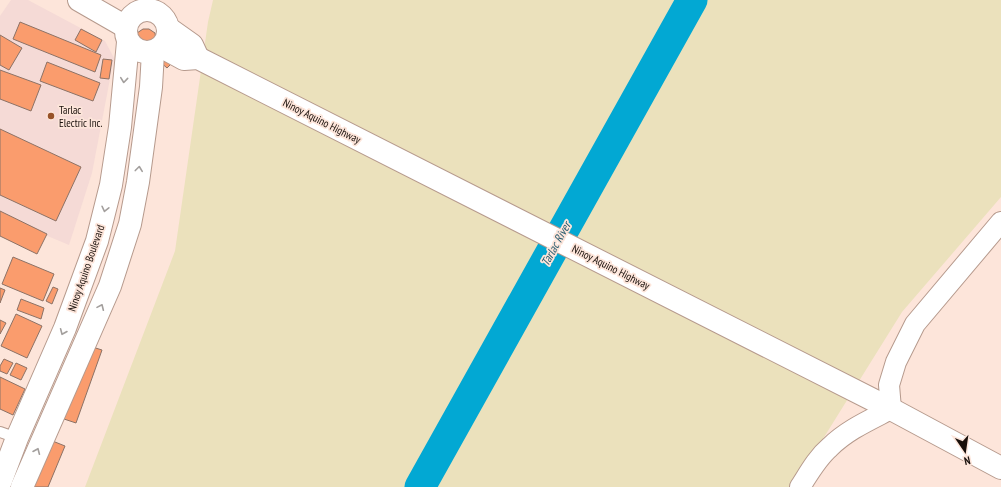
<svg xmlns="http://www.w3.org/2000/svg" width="1001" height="487" font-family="'PT Sans Narrow',sans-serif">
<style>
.industrial{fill:#f5dad6}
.sand{fill:#ebe1bc}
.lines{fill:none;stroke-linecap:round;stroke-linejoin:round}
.river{stroke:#02a8d3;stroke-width:31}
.building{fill:#fa9c6d;stroke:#8c7266}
.service-casing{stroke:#b69a8d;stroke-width:12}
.minor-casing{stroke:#b69a8d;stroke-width:22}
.secondary-casing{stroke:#b69a8d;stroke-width:24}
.service{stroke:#fff;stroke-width:10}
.minor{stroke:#fff;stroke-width:20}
.secondary{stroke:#fff;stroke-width:22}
.oneway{stroke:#a39f9d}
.poi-dot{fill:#975228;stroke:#fde5da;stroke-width:1.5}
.labels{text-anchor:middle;stroke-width:3.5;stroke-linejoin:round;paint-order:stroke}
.poi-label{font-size:11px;fill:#19100b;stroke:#fde5da;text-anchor:start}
.street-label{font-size:11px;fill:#19100b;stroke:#fde5da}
.water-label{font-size:12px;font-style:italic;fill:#295d70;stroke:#fde5da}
</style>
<rect width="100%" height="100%" fill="#fde5da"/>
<path class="industrial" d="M 11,0 L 28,0 L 105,41 L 114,58 L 92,173 L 69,245 L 0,216 L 0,16 Z"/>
<path class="sand" d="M 213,0 L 1001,0 L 1001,197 L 902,312 L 793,487 L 85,487 L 175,251 L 208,22 Z"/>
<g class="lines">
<path class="river" d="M 420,487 L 692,0"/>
</g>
<g class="building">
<path d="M 20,22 L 101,55 L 95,72 L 13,39 Z"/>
<path d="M 81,29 L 102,40 L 96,52 L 75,40 Z"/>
<path d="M 143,29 L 149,29 L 155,33 L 156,40 L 144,49 L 138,45 L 136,36 L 137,33 Z"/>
<path d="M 0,35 L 22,48 L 9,70 L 0,65 Z"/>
<path d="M 164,53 L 173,62 L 167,68 L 158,60 Z"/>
<path d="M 103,59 L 112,60 L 109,79 L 100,78 Z"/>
<path d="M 47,62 L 100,83 L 93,101 L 40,81 Z"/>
<path d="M 0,70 L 41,85 L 31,111 L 0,99 Z"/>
<path d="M 0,129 L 81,167 L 56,221 L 0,195 Z"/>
<path d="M 0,211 L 47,234 L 37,254 L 0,236 Z"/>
<path d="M 13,257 L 54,274 L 43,301 L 2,284 Z"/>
<path d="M 53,287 L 58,289 L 52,304 L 46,301 Z"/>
<path d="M 0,288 L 5,290 L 0,303 Z"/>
<path d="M 21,299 L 44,308 L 41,319 L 17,310 Z"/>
<path d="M 16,314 L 42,326 L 27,358 L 1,346 Z"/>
<path d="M 0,320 L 6,323 L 0,334 Z"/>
<path d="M 86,345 L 102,350 L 76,423 L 61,418 Z"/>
<path d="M 4,359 L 13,363 L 7,374 L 0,371 L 0,366 Z"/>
<path d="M 16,363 L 27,368 L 21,380 L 10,375 Z"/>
<path d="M 0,377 L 25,389 L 13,415 L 0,409 Z"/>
<path d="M 50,440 L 65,446 L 48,487 L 31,487 Z"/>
</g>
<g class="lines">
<defs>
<path id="service" d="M 0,432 L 17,438"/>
<path id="minor" d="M 800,487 C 809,473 817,458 830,447 C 847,430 870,420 891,409 L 889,385 L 896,362 L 915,324 L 1001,222"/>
<g id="secondary">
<path d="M 79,0 L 126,27"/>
<circle cx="147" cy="31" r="21"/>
<path d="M 168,28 L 192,45 L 198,58"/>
<path d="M 162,47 L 184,59 L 198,58 L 891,409 L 1001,468"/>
<path d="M 0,483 L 17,438 L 65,328 L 97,241 L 111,185 L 120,127 L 128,42"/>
<path d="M 22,487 L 110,286 L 130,224 L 138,182 L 151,87 L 153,52"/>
</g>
</defs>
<use href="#service" class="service-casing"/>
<use href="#minor" class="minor-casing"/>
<use href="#secondary" class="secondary-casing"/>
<use href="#service" class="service"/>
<use href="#minor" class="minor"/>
<use href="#secondary" class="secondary"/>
</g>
<defs><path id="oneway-chevron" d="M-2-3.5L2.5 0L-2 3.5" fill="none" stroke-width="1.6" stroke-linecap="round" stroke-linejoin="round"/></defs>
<g class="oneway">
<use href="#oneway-chevron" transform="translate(124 80) rotate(96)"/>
<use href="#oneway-chevron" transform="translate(139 169) rotate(-83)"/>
<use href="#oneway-chevron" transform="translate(105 209) rotate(103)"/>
<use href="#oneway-chevron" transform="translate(101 307) rotate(-66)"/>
<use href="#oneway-chevron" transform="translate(63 332) rotate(113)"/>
<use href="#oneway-chevron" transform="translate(37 451) rotate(-67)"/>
</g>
<circle class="poi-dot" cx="51" cy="116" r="4"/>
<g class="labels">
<g class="poi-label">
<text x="59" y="114">Tarlac<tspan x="59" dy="13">Electric Inc.</tspan></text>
</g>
<g class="street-label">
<text transform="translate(322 121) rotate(27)" y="4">Ninoy Aquino Highway</text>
<text transform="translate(611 267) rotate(27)" y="4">Ninoy Aquino Highway</text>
<text transform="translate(86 268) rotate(-71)" y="4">Ninoy Aquino Boulevard</text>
</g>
<g class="water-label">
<text transform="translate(556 244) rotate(-61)" y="4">Tarlac River</text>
</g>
</g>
<g transform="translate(965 451) rotate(167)" stroke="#fde5da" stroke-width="3" paint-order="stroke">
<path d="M0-3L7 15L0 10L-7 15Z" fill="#19100b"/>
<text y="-6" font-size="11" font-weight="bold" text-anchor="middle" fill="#19100b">N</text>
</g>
</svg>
